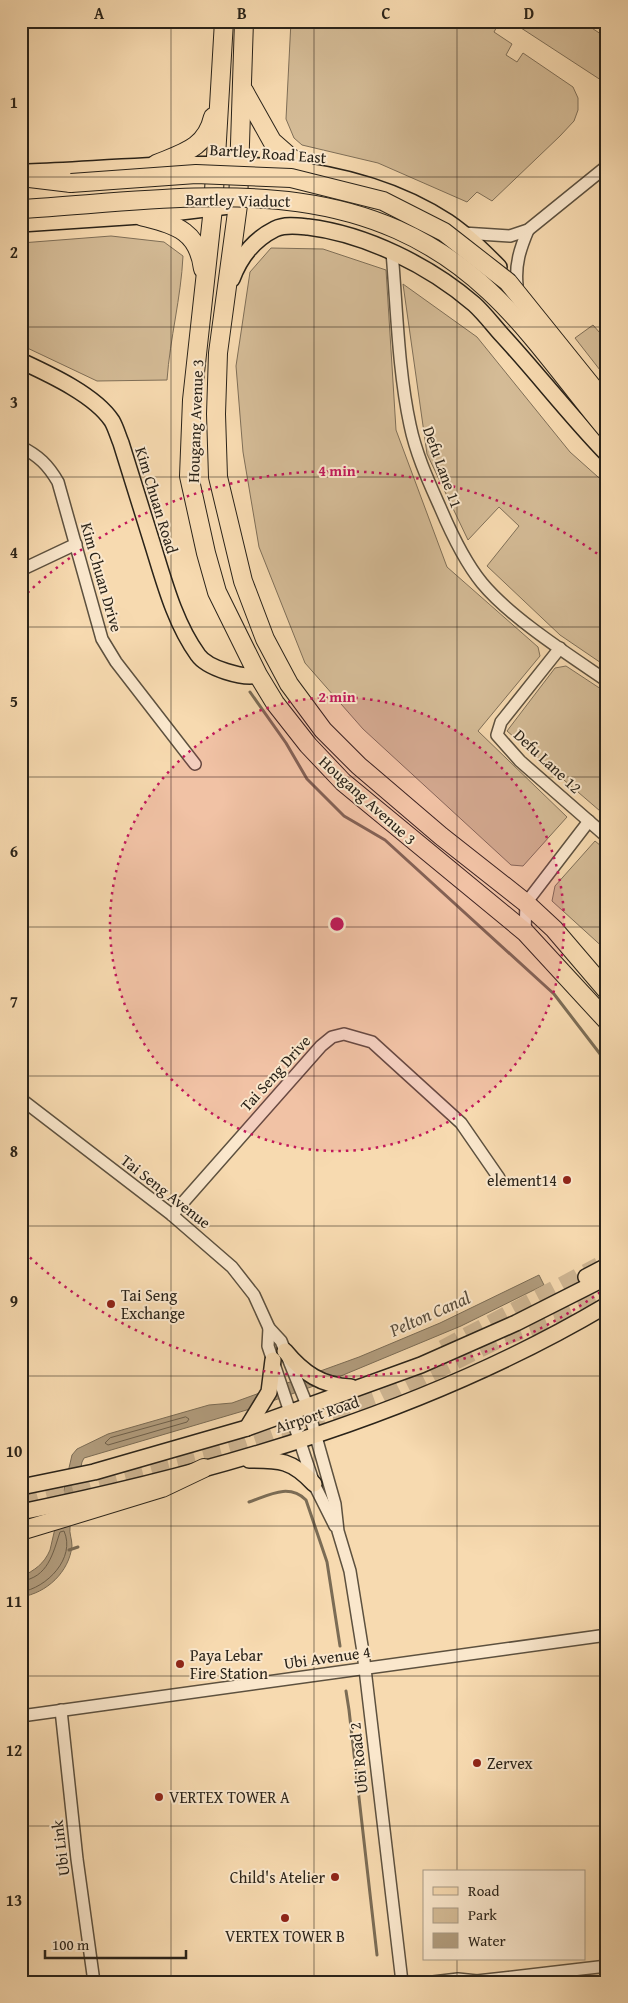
<svg xmlns="http://www.w3.org/2000/svg" width="628" height="2003" font-family="'Gentium Book Plus',serif">
<style>
.green{fill:#d4bb96;stroke:#7f6f58}
.water{fill:#b19c7d;stroke:#7b6c55}
.lines{fill:none;stroke-linecap:round;stroke-linejoin:round}
.shore{stroke:#6e604b;stroke-width:1}
.stream{stroke:#7b6c55;stroke-width:3}
.highway-tunnel{stroke:#ceb592;stroke-width:18;stroke-dasharray:18 9;stroke-linecap:butt}
.minor-casing{stroke:#5d513f;stroke-width:14}
.major-casing{stroke:#2a2319;stroke-width:18}
.highway-casing{stroke:#2a2319;stroke-width:20}
.minor{stroke:#fae7cc;stroke-width:11}
.major{stroke:#f7dab0;stroke-width:15}
.highway{stroke:#f7dab0;stroke-width:18}
.highway-bridge-casing{stroke:#2a2319;stroke-width:20;stroke-linecap:butt}
.highway-bridge{stroke:#f7dab0;stroke-width:18}
.grid{fill:none;stroke:#2a2319;stroke-width:1;stroke-opacity:0.55}
.ring{fill:none;stroke:#c2185b;stroke-width:2.5;stroke-dasharray:2.5 5}
.poi-dot{fill:#8f2418;stroke:#fae7cc;stroke-width:2}
.labels{text-anchor:middle;stroke-width:4;stroke-linejoin:round;paint-order:stroke}
.street-label{font-size:16px;fill:#2a2319;stroke:#fae7cc}
.poi-label{font-size:16px;fill:#2a2319;stroke:#fae7cc;text-anchor:start}
.water-label{font-size:18px;font-style:italic;fill:#594d3c;stroke:#fae7cc}
.centre{fill:#c2185b;stroke:#fae7cc;stroke-width:2.5}
.ring-label{font-size:15px;text-anchor:middle;font-weight:bold;fill:#c2185b;stroke:#fae7cc;stroke-width:4;stroke-linejoin:round;paint-order:stroke}
.neatline{fill:none;stroke:#2a2319;stroke-width:2}
.grid-label{font-size:16px;text-anchor:middle;font-weight:bold;fill:#2a2319}
</style>
<rect width="100%" height="100%" fill="#f7dab0"/>
<filter id="stains"><feTurbulence type="fractalNoise" baseFrequency=".004" numOctaves="4"/><feColorMatrix values="0 0 0 0 .2 0 0 0 0 .09 0 0 0 0 .02 0 0 0 .5 -.17"/></filter>
<radialGradient id="worn" r=".72"><stop offset=".6" stop-color="#630" stop-opacity="0"/><stop offset="1" stop-color="#630" stop-opacity=".3"/></radialGradient>
<g class="green">
<path d="M 291,21 L 500,21 L 494,32 L 512,44 L 506,55 L 517,62 L 523,53 L 573,87 L 578,98 L 578,110 L 574,121 L 560,136 L 492,201 L 477,192 L 467,202 L 378,163 L 302,145 L 294,138 L 286,119 Z"/>
<path d="M 521,21 L 581,21 L 607,38 L 607,84 L 518,26 Z"/>
<path d="M 111,236 L 164,242 L 183,256 C 181,298 170,338 167,380 L 97,381 L 21,345 L 21,243 Z"/>
<path d="M 271,248 L 323,249 L 386,270 L 396,430 L 447,567 L 538,647 L 540,656 L 478,731 L 567,817 L 523,866 L 511,865 L 363,729 L 305,663 L 259,547 L 243,452 L 236,366 L 250,272 Z"/>
<path d="M 403,284 L 477,337 L 570,452 L 607,485 L 607,667 L 560,635 L 487,566 L 519,526 L 499,507 L 468,540 L 427,454 Z"/>
<path d="M 593,325 L 607,341 L 607,379 L 575,338 Z"/>
<path d="M 566,666 L 607,693 L 607,817 L 507,731 L 555,668 Z"/>
<path d="M 595,841 L 607,851 L 607,951 L 552,901 L 555,886 Z"/>
</g>
<path class="water" d="M 539,1275 L 544,1285 L 461,1326 L 336,1378 L 250,1409 L 84,1458 L 82,1462 C 78,1483 72,1505 70,1527 C 69,1533 72,1539 72,1546 C 69,1572 47,1593 21,1597 L 21,1577 C 35,1570 44,1564 50,1550 L 72,1455 L 77,1449 L 108,1434 L 209,1405 L 232,1403 L 359,1357 L 440,1323 Z"/>
<g class="lines">
<g class="shore">
<path d="M 186,1417 L 189,1419 L 187,1422 L 108,1445 L 105,1443 L 110,1438 Z"/>
<path d="M 21,1581 C 48,1578 53,1553 60,1532 L 64,1531 C 76,1558 47,1588 21,1592"/>
</g>
<g class="stream">
<path d="M 250,692 L 286,743 L 307,779 L 344,816 L 385,840 L 554,994 L 607,1063"/>
<path d="M 249,1502 C 269,1495 289,1483 306,1500 L 327,1562 L 340,1646"/>
<path d="M 69,1550 L 78,1547"/>
<path d="M 346,1691 L 349,1710 L 377,1955"/>
</g>
<g class="highway-tunnel">
<path d="M 443,1349 L 599,1266"/>
<path d="M 21,1505 L 233,1450 L 378,1399 L 503,1337 L 607,1299"/>
</g>
<defs>
<g id="minor">
<path d="M 463,233 L 510,236 L 528,230 L 607,166"/>
<path d="M 392,252 C 397,310 398,369 410,425 C 416,454 428,480 440,507 C 451,533 464,561 482,583 C 511,618 569,655 607,681"/>
<path d="M 517,285 C 515,264 520,249 528,230"/>
<path d="M 21,447 C 39,456 48,465 58,482 L 102,639 L 116,662 L 195,764"/>
<path d="M 21,570 L 76,544"/>
<path d="M 560,648 L 501,722 L 497,735 L 520,761 L 607,837"/>
<path d="M 525,932 L 526,903 L 589,821"/>
<path d="M 21,1099 L 172,1215 L 232,1267 L 254,1295 L 269,1328 L 281,1341 L 307,1405 L 335,1504 L 338,1531 L 350,1571 L 363,1652 L 402,1982"/>
<path d="M 172,1215 L 321,1046 L 332,1037 L 344,1034 L 372,1042 L 461,1123 L 499,1178"/>
<path d="M 269,1328 L 268,1346 L 314,1484 L 335,1526"/>
<path d="M 61,1710 L 77,1859 L 94,1982"/>
<path d="M 21,1716 L 607,1635"/>
<path d="M 433,1982 L 458,1979 L 477,1981 L 607,1966"/>
</g>
<g id="major">
<path d="M 28,172 C 166,167 326,142 448,222 C 467,235 483,251 499,267"/>
<path d="M 21,224 L 156,215 L 238,205"/>
<path d="M 232,279 C 240,257 253,240 275,229 C 285,224 298,226 308,227 C 366,234 430,266 474,304 C 484,313 493,325 502,335 C 538,374 570,416 607,454"/>
<path d="M 21,361 C 49,374 95,395 112,421 C 116,428 118,436 121,443 C 132,478 143,514 154,549 C 165,585 176,625 198,655 C 207,668 243,679 258,675"/>
<path d="M 586,1277 L 607,1266"/>
<path d="M 285,1351 C 303,1373 322,1386 351,1387"/>
<path d="M 247,1428 L 269,1392 L 273,1360"/>
<path d="M 249,1460 C 280,1460 292,1460 314,1484"/>
<path d="M 21,1487 L 94,1472 L 247,1428 L 421,1365 L 516,1323 L 607,1277"/>
<path d="M 21,1512 C 223,1471 430,1410 607,1305"/>
</g>
<g id="highway">
<path d="M 224,21 L 213,208 L 192,400 L 189,476 L 206,553 L 217,592 L 258,675 L 275,703 L 308,745 L 343,782 L 525,932 L 607,1021"/>
<path d="M 244,21 L 238,205 L 218,353 L 216,414 L 218,477 L 243,581 L 265,639 L 289,684 L 323,730 L 359,766 L 441,836 L 526,903 L 554,929 L 607,991"/>
<path d="M 244,91 L 272,141 L 305,170"/>
<path d="M 156,164 C 183,153 206,148 213,117"/>
<path d="M 21,177 L 71,183"/>
<path d="M 141,216 C 174,225 198,229 203,269"/>
<path d="M 21,1531 L 162,1488 L 204,1468"/>
</g>
</defs>
<use href="#minor" class="minor-casing"/>
<use href="#major" class="major-casing"/>
<use href="#highway" class="highway-casing"/>
<use href="#minor" class="minor"/>
<use href="#major" class="major"/>
<use href="#highway" class="highway"/>
<defs>
<g id="highway-bridge">
<path d="M 71,183 L 196,174 L 291,178 L 383,201 L 444,232 L 508,282 L 607,405"/>
<path d="M 21,209 C 188,199 355,165 489,291 C 533,332 568,384 607,430"/>
</g>
</defs>
<use href="#highway-bridge" class="highway-bridge-casing"/>
<use href="#highway-bridge" class="highway-bridge"/>
</g>
<path class="grid" d="M 171,21 L 171,1982M 314,21 L 314,1982M 457,21 L 457,1872M 21,177 L 607,177M 21,327 L 607,327M 21,477 L 607,477M 21,627 L 607,627M 21,777 L 607,777M 21,927 L 607,927M 21,1076 L 607,1076M 21,1226 L 607,1226M 21,1376 L 607,1376M 21,1526 L 607,1526M 21,1676 L 607,1676M 21,1826 L 607,1826M 457,1959 L 457,1982"/>
<circle cx="337" cy="924" r="227" fill="#c2185b" fill-opacity=".12"/>
<g class="ring">
<circle cx="337" cy="924" r="227"/>
<path d="M606 1288A453 453 0 0 1 22 1250M22 598A453 453 0 0 1 606 560"/>
</g>
<g class="poi-dot">
<circle cx="567" cy="1180" r="5"/>
<circle cx="111" cy="1304" r="5"/>
<circle cx="180" cy="1664" r="5"/>
<circle cx="477" cy="1763" r="5"/>
<circle cx="159" cy="1797" r="5"/>
<circle cx="335" cy="1877" r="5"/>
<circle cx="285" cy="1918" r="5"/>
</g>
<g class="labels">
<g class="street-label">
<text transform="translate(268 153) rotate(4)" y="6">Bartley Road East</text>
<text transform="translate(238 200) rotate(1)" y="6">Bartley Viaduct</text>
<text transform="translate(195 421) rotate(-88)" y="6">Hougang Avenue 3</text>
<text transform="translate(443 467) rotate(70)" y="6">Defu Lane 11</text>
<text transform="translate(157 500) rotate(73)" y="6">Kim Chuan Road</text>
<text transform="translate(102 577) rotate(74)" y="6">Kim Chuan Drive</text>
<text transform="translate(548 761) rotate(43)" y="6">Defu Lane 12</text>
<text transform="translate(368 800) rotate(42)" y="6">Hougang Avenue 3</text>
<text transform="translate(275 1073) rotate(-48)" y="6">Tai Seng Drive</text>
<text transform="translate(166 1191) rotate(38)" y="6">Tai Seng Avenue</text>
<text transform="translate(317 1414) rotate(-18)" y="6">Airport Road</text>
<text transform="translate(327 1657) rotate(-8)" y="6">Ubi Avenue 4</text>
<text transform="translate(358 1758) rotate(-96)" y="6">Ubi Road 2</text>
<text transform="translate(60 1848) rotate(-97)" y="6">Ubi Link</text>
</g>
<g class="poi-label">
<text x="557" y="1186" text-anchor="end">element14</text>
<text x="121" y="1301">Tai Seng<tspan x="121" dy="18">Exchange</tspan></text>
<text x="190" y="1661">Paya Lebar<tspan x="190" dy="18">Fire Station</tspan></text>
<text x="487" y="1769">Zervex</text>
<text x="169" y="1803">VERTEX TOWER A</text>
<text x="325" y="1883" text-anchor="end">Child's Atelier</text>
<text x="285" y="1942" text-anchor="middle">VERTEX TOWER B</text>
</g>
<g class="water-label">
<text transform="translate(430 1314) rotate(-24)" y="6">Pelton Canal</text>
</g>
</g>
<circle cx="337" cy="924" r="8" class="centre"/>
<g class="ring-label">
<text x="337" y="476">4 min</text>
<text x="337" y="702">2 min</text>
</g>
<rect width="628" height="2003" fill="none" stroke="#f7dab0" stroke-width="55"/>
<rect x="423" y="1870" width="162" height="90" fill="#fae7cc" stroke="#a79984"/>
<rect x="433" y="1887" width="25" height="8" fill="#f7dab0" stroke="#a79984"/>
<text x="468" y="1896" font-size="15" fill="#2a2319">Road</text>
<rect x="433" y="1908" width="25" height="15" fill="#d4bb96" stroke="#a79984"/>
<text x="468" y="1920" font-size="15" fill="#2a2319">Park</text>
<rect x="433" y="1933" width="25" height="15" fill="#b19c7d" stroke="#a79984"/>
<text x="468" y="1946" font-size="15" fill="#2a2319">Water</text>
<path d="M45 1950v8h141v-8" fill="none" stroke="#2a2319" stroke-width="2.5"/>
<text x="52" y="1950" font-size="15" fill="#2a2319" stroke="#fae7cc" stroke-width="4" paint-order="stroke">100 m</text>
<rect x="28" y="28" width="572" height="1948" class="neatline"/>
<g class="grid-label">
<text x="99" y="19">A</text>
<text x="242" y="19">B</text>
<text x="386" y="19">C</text>
<text x="529" y="19">D</text>
<text x="14" y="108">1</text>
<text x="14" y="258">2</text>
<text x="14" y="408">3</text>
<text x="14" y="558">4</text>
<text x="14" y="707">5</text>
<text x="14" y="857">6</text>
<text x="14" y="1007">7</text>
<text x="14" y="1157">8</text>
<text x="14" y="1307">9</text>
<text x="14" y="1457">10</text>
<text x="14" y="1607">11</text>
<text x="14" y="1756">12</text>
<text x="14" y="1906">13</text>
</g>
<rect width="100%" height="100%" filter="url(#stains)"/>
<rect width="100%" height="100%" fill="url(#worn)"/>
</svg>
